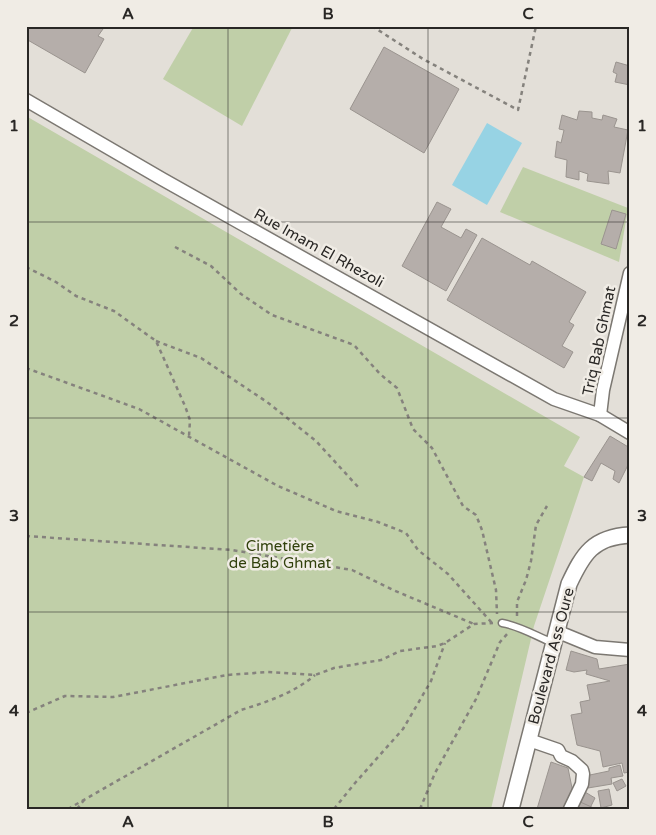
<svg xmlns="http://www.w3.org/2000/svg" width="656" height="835" font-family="'Varela Round',sans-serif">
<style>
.green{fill:#c0cfa8}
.water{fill:#97d3e4}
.building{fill:#b5aeaa;stroke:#9a948f}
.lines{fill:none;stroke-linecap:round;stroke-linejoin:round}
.service-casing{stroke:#7c7872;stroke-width:9}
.minor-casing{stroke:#7c7872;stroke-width:15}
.tertiary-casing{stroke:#7c7872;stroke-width:18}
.path{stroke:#85827d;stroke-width:2.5;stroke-dasharray:4 4;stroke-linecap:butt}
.service{stroke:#fff;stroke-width:6}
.minor{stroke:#fff;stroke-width:12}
.tertiary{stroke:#fff;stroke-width:15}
.grid{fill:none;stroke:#292725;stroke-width:1;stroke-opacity:0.55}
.labels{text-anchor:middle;stroke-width:5;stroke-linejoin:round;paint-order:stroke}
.street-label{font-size:15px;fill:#292725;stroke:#f0ece5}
.park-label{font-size:15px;fill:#30400b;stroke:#f0ece5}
.neatline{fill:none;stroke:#292725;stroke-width:2}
.grid-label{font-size:16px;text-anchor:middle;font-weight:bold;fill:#292725}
</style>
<rect width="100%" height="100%" fill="#e3dfd8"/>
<g class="green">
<path d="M 194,26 L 293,26 L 242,126 L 163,79 Z"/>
<path d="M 26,116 L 580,437 L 564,466 L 584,477 L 534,626 L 491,809 L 26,809 Z"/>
<path d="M 523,167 L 628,208 L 619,262 L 500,212 Z"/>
</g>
<path class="water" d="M 487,123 L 522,143 L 487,205 L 452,185 Z"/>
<g class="building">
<path d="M 30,26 L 97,26 L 103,29 L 98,36 L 104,39 L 85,73 L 26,39 L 26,33 Z"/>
<path d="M 384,47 L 459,89 L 424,153 L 350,109 Z"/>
<path d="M 616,62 L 630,66 L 630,85 L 615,82 L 617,74 L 613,72 Z"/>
<path d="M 579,111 L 592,112 L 592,118 L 602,120 L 603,115 L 617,119 L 614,127 L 628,130 L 620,173 L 608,171 L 609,184 L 587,181 L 588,174 L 579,171 L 579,180 L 566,177 L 567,160 L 555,157 L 557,141 L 561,143 L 564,130 L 559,129 L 562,115 L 577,120 Z"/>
<path d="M 437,202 L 451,209 L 441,227 L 461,238 L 466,229 L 477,235 L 446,291 L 402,266 Z"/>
<path d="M 612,210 L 626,214 L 616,249 L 601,244 Z"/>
<path d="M 482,238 L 530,265 L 532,261 L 586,292 L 569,322 L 574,325 L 562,346 L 573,352 L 564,368 L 447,300 Z"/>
<path d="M 610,436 L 630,448 L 630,461 L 619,483 L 613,479 L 615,471 L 601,463 L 592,481 L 584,477 Z"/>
<path d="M 571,651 L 597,659 L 599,669 L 630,664 L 630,772 L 624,773 L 622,763 L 603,767 L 600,751 L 577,745 L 571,715 L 582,713 L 580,702 L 590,700 L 587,685 L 610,681 L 586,674 L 587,670 L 574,672 L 566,670 Z"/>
<path d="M 551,762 L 568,768 L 573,793 L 566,809 L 537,809 Z"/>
<path d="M 620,765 L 623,776 L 611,778 L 612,784 L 588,788 L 585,776 L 609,771 L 609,768 Z"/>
<path d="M 622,779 L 626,786 L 617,791 L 613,783 Z"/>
<path d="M 609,789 L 612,805 L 601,808 L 598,791 Z"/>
<path d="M 585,792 L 595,798 L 590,808 L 579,802 Z"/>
<path d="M 578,801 L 596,809 L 574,809 Z"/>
</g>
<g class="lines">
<defs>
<path id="service" d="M 502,623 C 520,626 536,636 553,643"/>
<g id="minor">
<path d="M 26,100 L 162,179 L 554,399 L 600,415 L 630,433"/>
<path d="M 600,415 L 603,390 L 630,273"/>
<path d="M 556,631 L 595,647 L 630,650"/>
<path d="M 529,740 L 558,750 L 561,756 L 572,761 L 582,770 L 583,774 L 582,784 L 570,809"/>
</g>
<path id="tertiary" d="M 511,809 L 569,584 C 583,554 593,537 630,535"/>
</defs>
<use href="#service" class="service-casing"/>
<use href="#minor" class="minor-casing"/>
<use href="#tertiary" class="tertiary-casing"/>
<g class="path">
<path d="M 372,26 L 423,59 L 518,110 L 536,26"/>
<path d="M 175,247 L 211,266 L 241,294 L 272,315 L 354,345 L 380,374 L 397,388 L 413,429 L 432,448 L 463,506 L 476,515 L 482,530 L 496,590 L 497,614"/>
<path d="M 26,267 L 56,282 L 76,296 L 114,311 L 156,341 L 185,406 L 190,420 L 189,436"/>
<path d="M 156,341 L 201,358 L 267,402 L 316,441 L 359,488"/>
<path d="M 26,368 L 139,409 L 278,486 L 336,511 L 378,522 L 406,533 L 418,550 L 448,574 L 492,623"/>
<path d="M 26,536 L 232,550 L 352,570 L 393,590 L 474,624"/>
<path d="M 517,616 L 517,602 L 526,580 L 531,561 L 536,525 L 547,506"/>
<path d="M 26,713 L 65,696 L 113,697 L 227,675 L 268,672 L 315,675 L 334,668 L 381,660 L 400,651 L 437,646 L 445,643 L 474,624 L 493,623"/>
<path d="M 68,809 L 241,710 C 267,702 294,693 315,675"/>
<path d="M 77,809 L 84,800"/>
<path d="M 334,809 L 355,783 L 403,729 L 431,681 L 445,643"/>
<path d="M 420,809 L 435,773 L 476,699 L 500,642 L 508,633"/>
</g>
<use href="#service" class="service"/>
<use href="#minor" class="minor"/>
<use href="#tertiary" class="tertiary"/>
</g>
<path class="grid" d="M 228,26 L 228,809M 428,26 L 428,809M 26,222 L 630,222M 26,418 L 630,418M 26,612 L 630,612"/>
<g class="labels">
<g class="street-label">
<text transform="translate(319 248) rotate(29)" y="5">Rue Imam El Rhezoli</text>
<text transform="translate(599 341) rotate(-78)" y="5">Triq Bab Ghmat</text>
<text transform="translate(551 656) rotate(-75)" y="5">Boulevard Ass Oure</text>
</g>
<g class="park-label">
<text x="280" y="551">Cimetière<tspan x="280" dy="17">de Bab Ghmat</tspan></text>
</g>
</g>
<rect width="656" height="835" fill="none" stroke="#f0ece5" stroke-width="55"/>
<rect x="28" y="28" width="600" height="780" class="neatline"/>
<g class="grid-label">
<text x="128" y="19">A</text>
<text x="328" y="19">B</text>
<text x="528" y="19">C</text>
<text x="14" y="131">1</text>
<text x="642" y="131">1</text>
<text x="14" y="326">2</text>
<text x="642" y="326">2</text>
<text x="14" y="521">3</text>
<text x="642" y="521">3</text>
<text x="14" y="716">4</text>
<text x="642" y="716">4</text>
<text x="128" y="827">A</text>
<text x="328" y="827">B</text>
<text x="528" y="827">C</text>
</g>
</svg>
